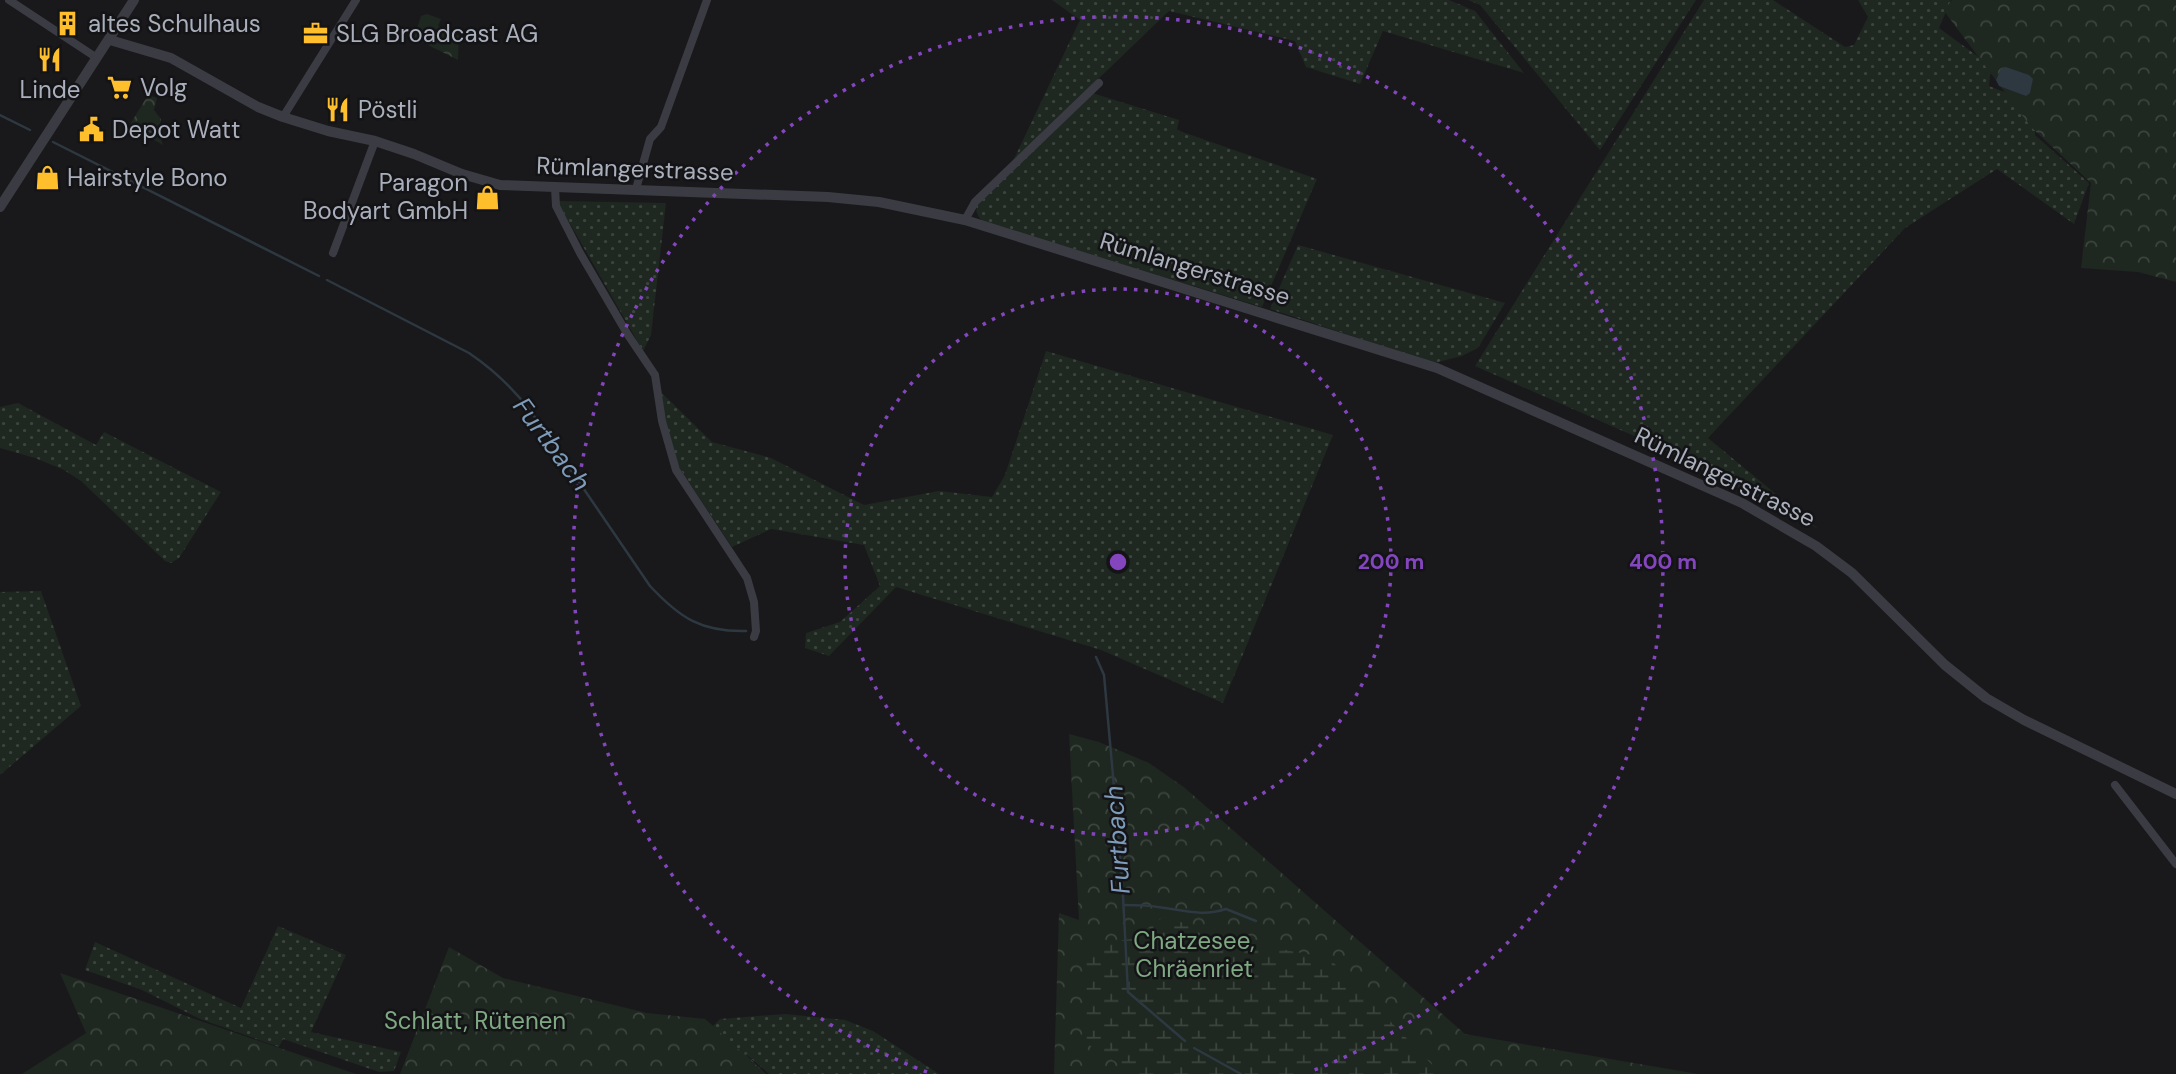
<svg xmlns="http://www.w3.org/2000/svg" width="2176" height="1074" font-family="'DM Sans',sans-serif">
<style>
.grass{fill:url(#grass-dots)}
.forest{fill:url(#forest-crowns)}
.wetland{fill:url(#wetland-marsh)}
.water{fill:#2d3841}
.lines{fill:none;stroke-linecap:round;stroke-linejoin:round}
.stream{stroke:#2d3841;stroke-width:2.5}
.minor{stroke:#3b3c43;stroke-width:8}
.tertiary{stroke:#3b3c43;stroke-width:10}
.ring{fill:none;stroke:#8446be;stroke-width:3.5;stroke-dasharray:3.5 7}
.labels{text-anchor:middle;stroke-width:5;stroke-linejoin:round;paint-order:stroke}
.poi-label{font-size:24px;fill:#aaafbc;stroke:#141417;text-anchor:start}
.street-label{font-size:24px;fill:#aaafbc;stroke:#141417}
.park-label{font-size:24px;fill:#7fa983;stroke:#141417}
.water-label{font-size:26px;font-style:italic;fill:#7e9cba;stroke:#141417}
.centre{fill:#8446be;stroke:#141417;stroke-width:3.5}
.ring-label{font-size:21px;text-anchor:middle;font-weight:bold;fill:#8446be;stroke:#141417;stroke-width:5;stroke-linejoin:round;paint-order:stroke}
</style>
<defs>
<pattern id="grass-dots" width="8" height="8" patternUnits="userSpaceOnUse" patternTransform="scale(1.75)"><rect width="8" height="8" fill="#1e2720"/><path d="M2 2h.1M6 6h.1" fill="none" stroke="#3c443e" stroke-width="1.8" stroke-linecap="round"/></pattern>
<pattern id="forest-crowns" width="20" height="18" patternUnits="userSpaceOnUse" patternTransform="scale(1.75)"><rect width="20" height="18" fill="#1e2720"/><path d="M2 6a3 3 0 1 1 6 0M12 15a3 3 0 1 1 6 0" fill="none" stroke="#3c443e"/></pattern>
<pattern id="wetland-marsh" width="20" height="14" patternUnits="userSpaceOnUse" patternTransform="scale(1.75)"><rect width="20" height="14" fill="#1e2720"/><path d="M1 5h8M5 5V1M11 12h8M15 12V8" fill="none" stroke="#3c443e"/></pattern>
</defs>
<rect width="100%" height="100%" fill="#19191c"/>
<g class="grass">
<path d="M 1052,0 L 1449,0 L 1475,11 L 1524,73 L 1383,31 L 1360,84 L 1306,67 L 1295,41 L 1169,11 L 1013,161 L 1080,20 Z"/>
<path d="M 1468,0 L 1696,0 L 1600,150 L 1480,5 Z"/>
<path d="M 1704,0 L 1773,0 L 1845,47 L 1854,45 L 1868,17 L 1858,0 L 1951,0 L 1939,28 L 1991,66 L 1989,86 L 2035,104 L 2035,135 L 2089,183 L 2074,224 L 1997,169 L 1905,228 L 1708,438 L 1817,528 L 1650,443 L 1475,366 Z"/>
<path d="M 1092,93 L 1179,120 L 1177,130 L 1317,179 L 1262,307 L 982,221 C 977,216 975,210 977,203 Z"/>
<path d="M 557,201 L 666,203 L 651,335 L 643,351 Z"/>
<path d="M 1298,245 L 1505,303 L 1478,348 L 1462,356 L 1434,363 L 1270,309 Z"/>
<path d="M 1046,351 L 1333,435 L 1223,703 L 1101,650 L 896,587 L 829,656 L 805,648 L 806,633 L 840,622 L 880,586 L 864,545 L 771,529 L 732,547 L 679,467 L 665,422 L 662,393 L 712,442 L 771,458 L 864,505 L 939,491 L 992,497 L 1005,475 Z"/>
<path d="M 18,403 L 96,445 L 104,432 L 221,492 L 179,558 L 171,563 L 165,561 L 81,481 L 64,470 L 35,458 L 0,448 L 0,407 Z"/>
<path d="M 41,591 L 81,706 L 0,775 L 0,592 Z"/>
<path d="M 278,926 L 346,955 L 311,1032 L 401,1052 L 394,1071 L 379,1072 L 283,1039 L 279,1047 L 200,1019 L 142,990 L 85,970 L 95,942 L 241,1008 Z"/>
<path d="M 785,1014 L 845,1020 L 873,1031 L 939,1074 L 769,1074 L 740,1049 L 766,1074 L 688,1074 L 705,1019 L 713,1026 L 720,1019 Z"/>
</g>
<g class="forest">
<path d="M 1952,0 L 2176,0 L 2176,282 L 2138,272 L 2081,268 L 2091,183 L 2031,127 L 1944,11 Z"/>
<path d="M 427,14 L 441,19 L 438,26 L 459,36 L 458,60 L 414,38 L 421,16 Z"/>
<path d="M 148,95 L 157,98 L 154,110 L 161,119 L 159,133 L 163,145 L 129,126 Z"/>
<path d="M 1069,734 L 1099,742 L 1149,763 L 1185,788 L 1465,1034 L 1698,1074 L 1054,1074 L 1059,913 L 1079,920 Z"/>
<path d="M 449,947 L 503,978 L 647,1013 L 705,1019 L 766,1074 L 400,1074 Z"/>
<path d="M 60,973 L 356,1074 L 22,1074 L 86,1033 Z"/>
</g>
<path class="wetland" d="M 1163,917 L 1268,947 L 1329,958 L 1441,1074 L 1135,1074 L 1086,1043 L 1086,944 L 1133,939 Z"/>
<path class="water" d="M 2006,67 L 2029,75 L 2033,79 L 2030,93 L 2026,96 L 1999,86 L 1996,80 L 2001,69 Z"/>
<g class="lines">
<g class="stream">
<path d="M 0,115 L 30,130"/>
<path d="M 53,142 L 319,276"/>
<path d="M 327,280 L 469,353 C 494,370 514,389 532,413 L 650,586 C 680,618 701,632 746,631"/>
<path d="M 1096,657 L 1104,675 L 1122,877 L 1128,992 L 1185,1041"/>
<path d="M 1124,905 C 1135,905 1147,905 1158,907 C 1183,910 1202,917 1226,909 L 1256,921"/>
<path d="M 1194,1048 L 1241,1074"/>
</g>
<g class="minor">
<path d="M 9,0 L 97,58"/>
<path d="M 283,117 L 356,0"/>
<path d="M 555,188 L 556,206 L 580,253 L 628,335 L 655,375 L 662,421 L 676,470 L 747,578 L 754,602 L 756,631 L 754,637"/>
<path d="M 636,189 L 650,139 L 661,127 L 707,0"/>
<path d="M 965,220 L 975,202 L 1099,83"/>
<path d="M 333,253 L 375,141"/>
<path d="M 2115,785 L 2176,864"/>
</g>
<g class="tertiary">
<path d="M 110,40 L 171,58 L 258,107 L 283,117 L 328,131 L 375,141 L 414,154 L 462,174 L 500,185 L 828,197 L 879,202 L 965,220 L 1437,368 L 1742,503 L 1816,546 L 1852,573 L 1945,665 L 1986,698 L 2024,720 L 2176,794"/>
<path d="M 0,207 L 134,0"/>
</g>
</g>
<g class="ring">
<circle cx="1118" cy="562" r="273"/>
<path d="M927 1072A545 545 0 1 1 1309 1072"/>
</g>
<defs>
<symbol id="building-bare" viewBox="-9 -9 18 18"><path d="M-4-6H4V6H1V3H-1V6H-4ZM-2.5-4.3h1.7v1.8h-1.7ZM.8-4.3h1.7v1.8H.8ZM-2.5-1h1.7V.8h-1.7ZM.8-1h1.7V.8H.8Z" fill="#ffbf2d" stroke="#141417" stroke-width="2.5" paint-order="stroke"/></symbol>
<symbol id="office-bare" viewBox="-9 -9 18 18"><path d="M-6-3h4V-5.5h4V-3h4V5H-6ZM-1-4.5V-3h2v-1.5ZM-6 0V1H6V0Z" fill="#ffbf2d" stroke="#141417" stroke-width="2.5" paint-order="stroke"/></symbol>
<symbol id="restaurant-bare" viewBox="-9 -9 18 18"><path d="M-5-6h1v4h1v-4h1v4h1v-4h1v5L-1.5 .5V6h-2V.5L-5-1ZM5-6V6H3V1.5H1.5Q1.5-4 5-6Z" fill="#ffbf2d" stroke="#141417" stroke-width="2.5" paint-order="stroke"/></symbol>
<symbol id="supermarket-bare" viewBox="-9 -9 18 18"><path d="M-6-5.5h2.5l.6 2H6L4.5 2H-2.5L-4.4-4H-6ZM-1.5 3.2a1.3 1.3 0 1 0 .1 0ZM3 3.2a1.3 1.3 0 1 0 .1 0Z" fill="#ffbf2d" stroke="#141417" stroke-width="2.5" paint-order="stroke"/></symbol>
<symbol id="civic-bare" viewBox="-9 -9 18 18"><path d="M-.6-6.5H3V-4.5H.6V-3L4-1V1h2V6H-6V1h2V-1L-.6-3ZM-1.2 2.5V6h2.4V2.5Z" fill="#ffbf2d" stroke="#141417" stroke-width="2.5" paint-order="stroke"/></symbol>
<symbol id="shop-bare" viewBox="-9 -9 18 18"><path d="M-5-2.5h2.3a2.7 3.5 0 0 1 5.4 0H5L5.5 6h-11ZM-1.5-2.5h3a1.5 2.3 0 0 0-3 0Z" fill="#ffbf2d" stroke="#141417" stroke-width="2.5" paint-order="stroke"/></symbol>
</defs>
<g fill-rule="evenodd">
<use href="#building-bare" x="50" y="6" width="35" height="35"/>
<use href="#office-bare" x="298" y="16" width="35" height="35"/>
<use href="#restaurant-bare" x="32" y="42" width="35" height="35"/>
<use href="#supermarket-bare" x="102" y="70" width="35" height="35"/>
<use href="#restaurant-bare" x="320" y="92" width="35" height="35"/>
<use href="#civic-bare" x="74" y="112" width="35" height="35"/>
<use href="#shop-bare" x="30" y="160" width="35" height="35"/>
<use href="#shop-bare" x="470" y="180" width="35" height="35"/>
</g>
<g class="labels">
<g class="poi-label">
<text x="88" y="32">altes Schulhaus</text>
<text x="336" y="42">SLG Broadcast AG</text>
<text x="140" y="96">Volg</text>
<text x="50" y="98" text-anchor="middle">Linde</text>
<text x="358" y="118">Pöstli</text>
<text x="112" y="138">Depot Watt</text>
<text x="67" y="186">Hairstyle Bono</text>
<text x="468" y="191" text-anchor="end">Paragon<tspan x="468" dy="28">Bodyart GmbH</tspan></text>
</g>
<g class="street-label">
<text transform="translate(635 169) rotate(2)" y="8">Rümlangerstrasse</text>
<text transform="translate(1195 269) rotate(17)" y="8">Rümlangerstrasse</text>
<text transform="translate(1725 477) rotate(26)" y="8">Rümlangerstrasse</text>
</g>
<g class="park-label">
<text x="1194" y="949">Chatzesee,<tspan x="1194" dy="28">Chräenriet</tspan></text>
<text x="475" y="1029">Schlatt, Rütenen</text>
</g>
<g class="water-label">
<text transform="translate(552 444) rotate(53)" y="9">Furtbach</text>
<text transform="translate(1117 840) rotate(-94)" y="9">Furtbach</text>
</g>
</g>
<circle cx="1118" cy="562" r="10" class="centre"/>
<g class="ring-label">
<text x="1391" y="569">200 m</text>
<text x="1663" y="569">400 m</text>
</g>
</svg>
